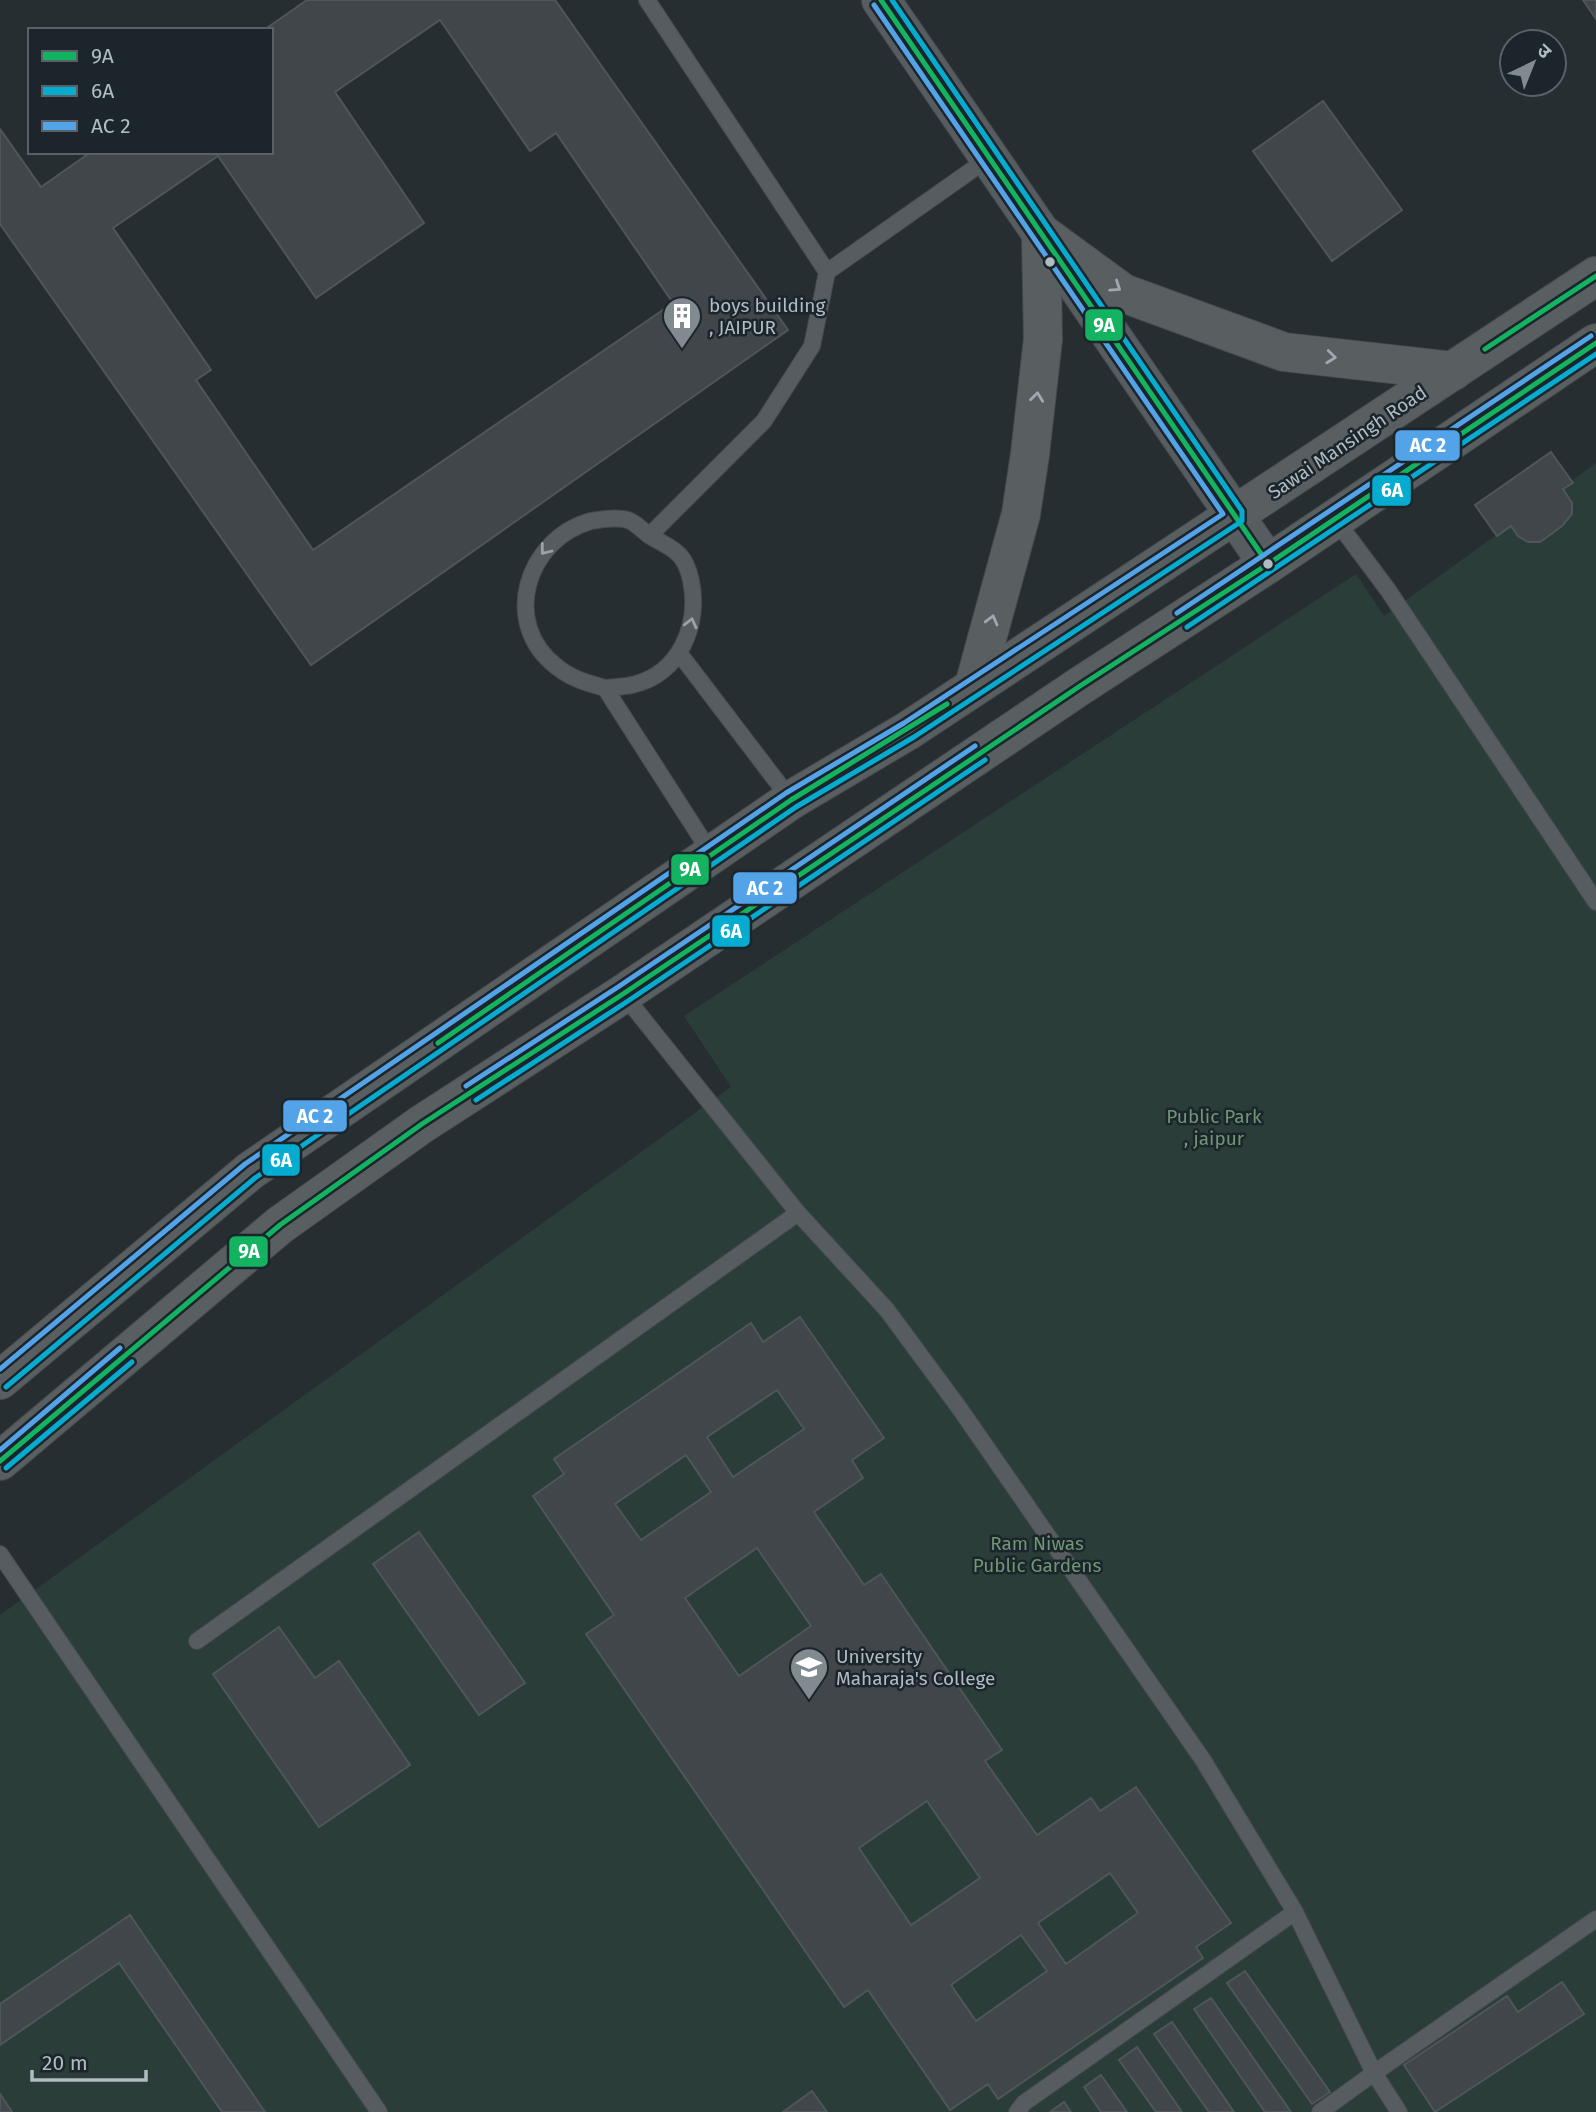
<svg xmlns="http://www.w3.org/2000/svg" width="1596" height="2112" font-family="'Fira Sans','Noto Sans Devanagari',sans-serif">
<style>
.green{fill:#2a3d39}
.building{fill:#404649;stroke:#4e5659;stroke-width:2;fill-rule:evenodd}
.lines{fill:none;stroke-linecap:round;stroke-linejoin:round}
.service-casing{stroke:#44494c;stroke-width:18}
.tertiary-casing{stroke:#44494c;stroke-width:40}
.primary-casing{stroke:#444b4e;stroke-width:40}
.service{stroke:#565c60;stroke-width:16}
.tertiary{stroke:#565c60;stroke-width:38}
.primary{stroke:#595e61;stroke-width:38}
.bus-1-casing{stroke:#1b252b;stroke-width:10}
.bus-2-casing{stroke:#1b252b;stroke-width:10}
.bus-3-casing{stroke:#1b252b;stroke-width:10}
.bus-1{stroke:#13b361;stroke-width:5}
.bus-2{stroke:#06acd0;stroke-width:5}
.bus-3{stroke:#53a3e8;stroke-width:5}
.oneway{stroke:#9fa8af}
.oneway2{stroke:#9aa3aa}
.bus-dot{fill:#b0bbc2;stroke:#1b252b;stroke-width:2.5}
.labels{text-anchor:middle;stroke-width:5;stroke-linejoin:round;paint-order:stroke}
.poi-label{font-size:19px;fill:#b0bbc2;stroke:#1b252b;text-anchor:start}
.street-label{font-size:19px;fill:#b0bbc2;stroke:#1b252b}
.park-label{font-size:19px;fill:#719672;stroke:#1b252b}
.line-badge{stroke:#1b252b;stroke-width:2.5}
.badge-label{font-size:19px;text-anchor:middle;font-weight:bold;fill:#fff}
</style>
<rect width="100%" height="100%" fill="#262e31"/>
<path class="green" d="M 1596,463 L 1596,2112 L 0,2112 L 0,1615 L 731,1087 L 684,1016 L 1356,574 L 1384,616 Z"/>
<g class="building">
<path d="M 307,0 L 555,0 L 788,330 L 311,665 L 0,224 L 0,129 L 41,187 L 91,152 L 271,152 L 271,30 L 264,30 ZM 440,20 L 530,151 L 556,133 L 673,303 L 313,550 L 196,380 L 211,370 L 113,228 L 218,156 L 316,298 L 424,223 L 335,92 Z"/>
<path d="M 1583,0 L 1596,0 L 1596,19 Z"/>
<path d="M 1323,101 L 1402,210 L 1332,261 L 1253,151 Z"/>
<path d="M 1551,452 L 1573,483 L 1563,489 L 1572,503 L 1572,514 L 1562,526 L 1540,542 L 1528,542 L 1518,536 L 1511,526 L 1497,536 L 1475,505 Z"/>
<path d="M 800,1317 L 884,1438 L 852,1460 L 863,1478 L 814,1512 L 864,1585 L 881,1574 L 1002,1750 L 985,1761 L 1037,1835 L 1091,1798 L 1100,1811 L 1136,1787 L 1231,1923 L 1196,1947 L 1203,1958 L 998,2099 L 988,2084 L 950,2110 L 868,1990 L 844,2007 L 586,1634 L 614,1615 L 533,1496 L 564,1474 L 554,1459 L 751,1323 L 763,1342 ZM 777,1390 L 804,1429 L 733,1477 L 707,1437 ZM 686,1455 L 711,1492 L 641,1540 L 615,1504 ZM 757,1548 L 811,1626 L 739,1676 L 685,1598 ZM 927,1801 L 980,1878 L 911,1925 L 859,1848 ZM 1110,1873 L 1138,1913 L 1066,1964 L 1038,1923 ZM 1021,1935 L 1047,1971 L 976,2021 L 951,1985 Z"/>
<path d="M 419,1532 L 525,1683 L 479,1715 L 373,1564 Z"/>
<path d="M 279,1627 L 315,1678 L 339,1661 L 410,1765 L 319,1827 L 213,1674 Z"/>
<path d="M 130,1915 L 265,2112 L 222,2112 L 119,1963 L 0,2045 L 0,2004 Z"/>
<path d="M 1245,1971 L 1330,2092 L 1312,2104 L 1227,1983 Z"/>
<path d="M 1562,1982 L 1584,2014 L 1435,2112 L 1404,2065 L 1507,1996 L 1518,2012 Z"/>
<path d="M 1211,1998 L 1291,2112 L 1265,2112 L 1194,2009 Z"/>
<path d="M 1172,2022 L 1234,2112 L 1209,2112 L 1154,2034 Z"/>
<path d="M 1137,2047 L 1182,2112 L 1156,2112 L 1119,2060 Z"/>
<path d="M 1101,2075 L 1127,2112 L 1101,2112 L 1084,2087 Z"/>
<path d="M 812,2091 L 827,2112 L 783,2112 Z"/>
<path d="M 0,2094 L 12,2112 L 0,2112 Z"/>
<path d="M 1064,2102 L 1071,2112 L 1050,2112 Z"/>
</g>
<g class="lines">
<defs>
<g id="service">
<path d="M 647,0 L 827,272 L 812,346 L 764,421 L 650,535"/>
<path d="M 827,272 L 989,158"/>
<path d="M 1335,519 L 1388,590 L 1596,902"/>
<path d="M 679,653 L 791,800"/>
<path d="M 605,688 C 614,687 623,687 632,685 C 680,674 700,625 691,581 C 685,551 672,549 650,536 C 643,531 636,523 628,520 C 618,517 602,519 591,521 C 526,539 500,624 557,667 C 572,679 587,683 605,688 L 712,855"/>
<path d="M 798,1213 L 887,1310 L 960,1409 L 1203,1760 L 1295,1912 L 1374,2073 L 1320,2112"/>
<path d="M 0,1554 L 379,2112"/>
<path d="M 197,1641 L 798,1213 L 623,994"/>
<path d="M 1017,2112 L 1024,2103 L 1295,1912"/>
<path d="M 1399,2112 L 1374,2073 L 1596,1919"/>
</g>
<path id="tertiary" d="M 881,0 L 1268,564"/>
<g id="primary">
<path d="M 1041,233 L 1123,293 L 1284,352 L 1453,371"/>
<path d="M 974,686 L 1021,514 L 1030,454 L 1043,339 L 1041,233"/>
<path d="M 0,1380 L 250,1171 L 791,800 L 909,730 L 1596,276"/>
<path d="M 0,1461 L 280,1225 L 422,1124 L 623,994 L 1080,686 L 1268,564 L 1596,343"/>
</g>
</defs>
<use href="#service" class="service-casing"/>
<use href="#tertiary" class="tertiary-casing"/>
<use href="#primary" class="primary-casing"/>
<use href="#service" class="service"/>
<use href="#tertiary" class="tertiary"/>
<use href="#primary" class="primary"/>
<defs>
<g id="bus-1">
<path d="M 881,0 L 1268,564"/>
<path d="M 1485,349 L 1596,276"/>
<path d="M 438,1043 L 791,800 L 947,704"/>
<path d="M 0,1461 L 280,1225 L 422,1124 L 623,994 L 1080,686 L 1268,564 L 1596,343"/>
</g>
<g id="bus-2">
<path d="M 1187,627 L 1596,354"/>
<path d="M 476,1100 L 628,1001 L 985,760"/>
<path d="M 6,1387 L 255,1178 L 796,807 L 914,737 L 1242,521 L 1242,511 L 892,0"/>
<path d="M 6,1468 L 132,1362"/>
</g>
<g id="bus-3">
<path d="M 1177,613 L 1591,336"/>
<path d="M 466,1086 L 618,987 L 975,746"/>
<path d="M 0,1369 L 245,1164 L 786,793 L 904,723 L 1223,514 L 874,5"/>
<path d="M 0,1450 L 120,1348"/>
</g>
</defs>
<use href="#bus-1" class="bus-1-casing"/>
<use href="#bus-2" class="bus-2-casing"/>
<use href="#bus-3" class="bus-3-casing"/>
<use href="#bus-1" class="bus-1"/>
<use href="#bus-2" class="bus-2"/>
<use href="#bus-3" class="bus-3"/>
</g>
<defs><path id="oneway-chevron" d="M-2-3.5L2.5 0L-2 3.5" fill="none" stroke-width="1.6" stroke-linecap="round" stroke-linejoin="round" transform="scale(1.75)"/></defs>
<g class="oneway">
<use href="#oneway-chevron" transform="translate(1116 287) rotate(34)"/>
<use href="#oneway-chevron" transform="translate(1331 357) rotate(6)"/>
<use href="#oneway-chevron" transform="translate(1037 397) rotate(-83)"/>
<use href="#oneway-chevron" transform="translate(992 620) rotate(-75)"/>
</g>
<g class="oneway2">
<use href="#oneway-chevron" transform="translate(545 550) rotate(128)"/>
<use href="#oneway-chevron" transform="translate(691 623) rotate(-76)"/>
</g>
<defs>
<symbol id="building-pin" viewBox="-11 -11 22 30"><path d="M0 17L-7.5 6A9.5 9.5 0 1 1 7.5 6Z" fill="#808a8f" stroke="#1b252b"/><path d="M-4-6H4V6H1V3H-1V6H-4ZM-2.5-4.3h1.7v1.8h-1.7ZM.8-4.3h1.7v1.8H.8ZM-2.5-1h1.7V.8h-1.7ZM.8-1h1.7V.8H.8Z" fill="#fff"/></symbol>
<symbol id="university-pin" viewBox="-11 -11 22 30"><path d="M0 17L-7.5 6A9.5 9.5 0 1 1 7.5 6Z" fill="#808a8f" stroke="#1b252b"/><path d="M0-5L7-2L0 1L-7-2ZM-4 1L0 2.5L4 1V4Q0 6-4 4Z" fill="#fff"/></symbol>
</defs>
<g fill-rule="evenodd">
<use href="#building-pin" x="660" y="294" width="44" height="60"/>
<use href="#university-pin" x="787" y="1645" width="44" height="60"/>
</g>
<g class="bus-dot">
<circle cx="1050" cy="262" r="6"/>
<circle cx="1268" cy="564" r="6"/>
</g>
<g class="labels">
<g class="poi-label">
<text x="709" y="312">boys building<tspan x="709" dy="22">, JAIPUR</tspan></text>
<text x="836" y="1663">University<tspan x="836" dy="22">Maharaja's College</tspan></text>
</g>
<g class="street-label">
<text transform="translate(1347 442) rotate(-34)" y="7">Sawai Mansingh Road</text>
</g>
<g class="park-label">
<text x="1214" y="1123">Public Park<tspan x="1214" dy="22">, jaipur</tspan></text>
<text x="1037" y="1550">Ram Niwas<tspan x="1037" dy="22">Public Gardens</tspan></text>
</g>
</g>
<g class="line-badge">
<rect x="1084" y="308" width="40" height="34" rx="7" fill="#13b361"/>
<rect x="1394" y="429" width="67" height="33" rx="7" fill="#53a3e8"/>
<rect x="1371" y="474" width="41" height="33" rx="7" fill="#06acd0"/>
<rect x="670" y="853" width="40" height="33" rx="7" fill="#13b361"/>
<rect x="732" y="871" width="66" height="34" rx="7" fill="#53a3e8"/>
<rect x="711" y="914" width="40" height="34" rx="7" fill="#06acd0"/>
<rect x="282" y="1099" width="66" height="34" rx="7" fill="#53a3e8"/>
<rect x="261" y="1143" width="40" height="34" rx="7" fill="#06acd0"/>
<rect x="228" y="1235" width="41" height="33" rx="7" fill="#13b361"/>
</g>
<g class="badge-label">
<text x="1104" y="332">9A</text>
<text x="1428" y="452">AC 2</text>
<text x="1392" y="497">6A</text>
<text x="690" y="876">9A</text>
<text x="765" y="895">AC 2</text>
<text x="731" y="938">6A</text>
<text x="315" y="1123">AC 2</text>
<text x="281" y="1167">6A</text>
<text x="249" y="1258">9A</text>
</g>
<rect x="28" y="28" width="245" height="126" fill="#1b252b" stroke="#576167" stroke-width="2"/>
<rect x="42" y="51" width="35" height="10" fill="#13b361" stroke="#576167" stroke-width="2"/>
<text x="91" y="63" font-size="21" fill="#b0bbc2">9A</text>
<rect x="42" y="86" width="35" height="10" fill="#06acd0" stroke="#576167" stroke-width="2"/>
<text x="91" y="98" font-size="21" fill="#b0bbc2">6A</text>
<rect x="42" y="121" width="35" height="10" fill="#53a3e8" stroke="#576167" stroke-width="2"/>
<text x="91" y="133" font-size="21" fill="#b0bbc2">AC 2</text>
<g transform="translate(1533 63) rotate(43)"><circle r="33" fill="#1b252b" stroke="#576167" stroke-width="2"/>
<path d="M0-5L12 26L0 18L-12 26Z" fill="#808a8f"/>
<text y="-10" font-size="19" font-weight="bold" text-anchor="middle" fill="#b0bbc2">उ</text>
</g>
<path d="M32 2070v10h114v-10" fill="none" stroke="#b0bbc2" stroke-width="3.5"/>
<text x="42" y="2070" font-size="21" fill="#b0bbc2" stroke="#1b252b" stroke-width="5" paint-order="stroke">20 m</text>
</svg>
